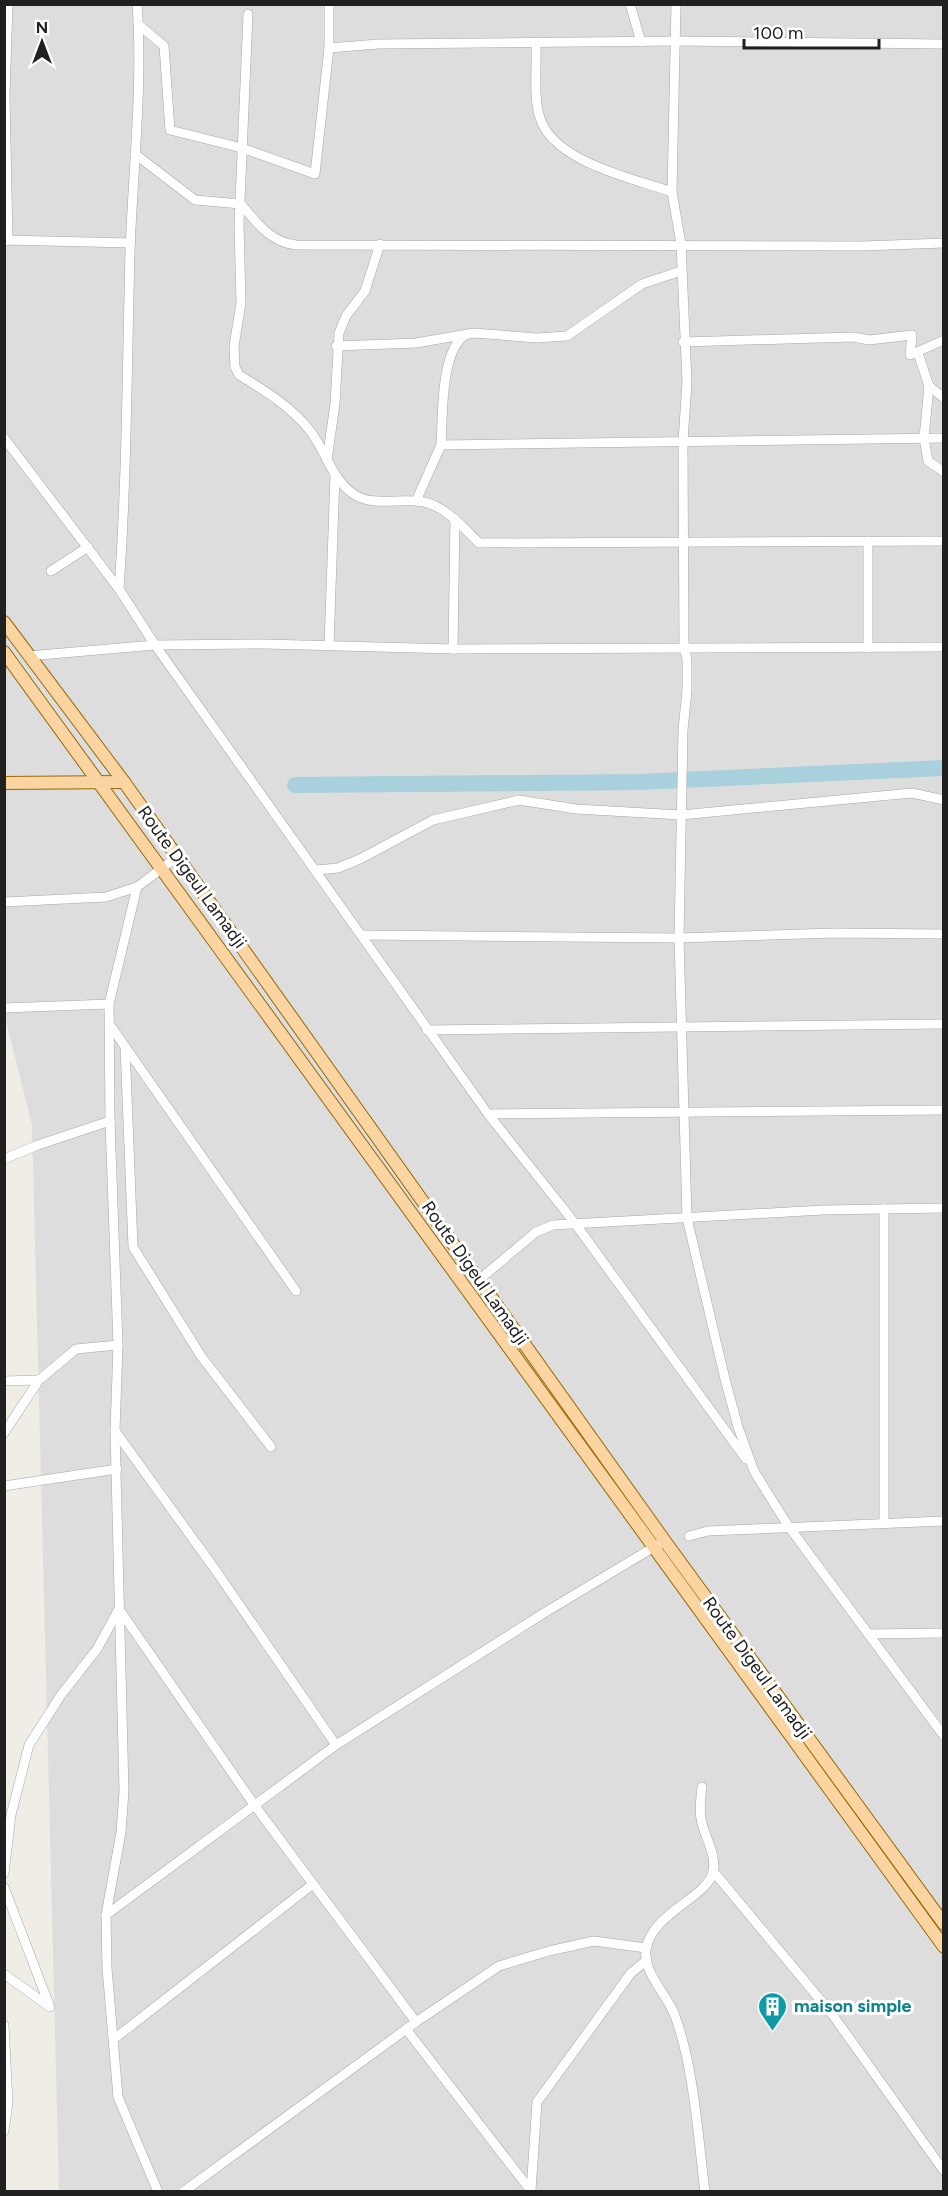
<svg xmlns="http://www.w3.org/2000/svg" width="948" height="2196" font-family="Figtree,sans-serif">
<style>
.residential{fill:#dedddd}
.lines{fill:none;stroke-linecap:round;stroke-linejoin:round}
.river{stroke:#a8d0dd;stroke-width:16}
.minor-casing{stroke:#a7a7a7;stroke-width:10}
.major-casing{stroke:#996903;stroke-width:14}
.minor{stroke:#fff;stroke-width:9}
.major{stroke:#fad5a2;stroke-width:12}
.labels{text-anchor:middle;stroke-width:6;stroke-linejoin:round;paint-order:stroke}
.street-label{font-size:18px;fill:#202020;stroke:#fff}
.culture-label{font-size:18px;font-weight:bold;fill:#0d838f;stroke:#fff;text-anchor:start}
</style>
<rect width="100%" height="100%" fill="#f0ede7"/>
<path class="residential" d="M 4,5 L 943,5 L 943,2191 L 59,2191 L 32,1125 L 4,1013 Z"/>
<g class="lines">
<path class="river" d="M 295,785 L 639,782 L 944,768"/>
<defs>
<g id="minor">
<path d="M 8,4 L 5,95 L 8,241"/>
<path d="M 630,4 L 641,42"/>
<path d="M 676,4 L 672,192 L 681,244 L 687,382 L 683,441 L 684,648 L 687,659 L 687,690 L 683,730 L 679,938 L 687,1218 L 725,1379 L 738,1427 L 754,1471 L 770,1497 L 789,1527 L 944,1736"/>
<path d="M 248,14 L 239,224 L 241,303 L 234,346 L 235,367 L 239,375 C 264,390 293,408 311,432 C 326,452 331,477 352,493 C 372,508 401,497 424,502 C 446,507 464,528 479,543 L 944,541"/>
<path d="M 139,25 L 164,46 L 170,130 L 242,148 L 315,174 L 329,48 L 378,44 L 677,41 L 944,44"/>
<path d="M 536,44 C 537,65 533,98 540,118 C 554,162 632,178 672,192"/>
<path d="M 329,48 L 329,4"/>
<path d="M 135,154 L 195,200 L 241,204 C 257,223 270,242 296,245 L 862,246 L 944,243"/>
<path d="M 4,240 L 131,243"/>
<path d="M 683,342 L 853,337 L 869,340 L 912,335 L 910,355 L 944,340"/>
<path d="M 336,346 L 416,343 L 474,333 L 537,338 L 567,336 L 642,284 L 681,271"/>
<path d="M 918,353 L 929,386 L 944,398"/>
<path d="M 929,386 L 924,438 L 928,461 L 944,472"/>
<path d="M 4,438 L 119,589 L 155,645 L 488,1114 L 574,1222 L 746,1459"/>
<path d="M 441,445 C 443,417 440,352 465,335"/>
<path d="M 327,460 L 335,404 L 339,333 L 346,316 L 365,291 L 380,244"/>
<path d="M 416,501 L 441,445 L 944,438"/>
<path d="M 868,541 L 868,648"/>
<path d="M 51,571 L 88,547"/>
<path d="M 119,589 C 127,476 127,364 130,251 C 133,169 143,86 137,4"/>
<path d="M 329,645 L 335,475"/>
<path d="M 453,649 L 455,519"/>
<path d="M 28,656 L 155,645 L 265,644 L 453,649 L 944,647"/>
<path d="M 316,870 L 338,868 L 360,859 L 433,820 L 519,800 L 576,809 L 681,815 L 912,793 L 944,800"/>
<path d="M 137,887 L 109,1004 L 110,1121 L 118,1345 L 115,1431 L 124,1791 L 121,1832 L 106,1915 L 107,1968 L 118,2097 L 158,2192"/>
<path d="M 4,902 L 106,897 L 137,887 L 177,857"/>
<path d="M 363,935 L 679,938 L 835,933 L 944,934"/>
<path d="M 4,1008 L 109,1004"/>
<path d="M 110,1025 L 296,1291"/>
<path d="M 427,1030 L 944,1024"/>
<path d="M 125,1046 L 133,1247 L 201,1356 L 271,1447"/>
<path d="M 488,1114 L 944,1110"/>
<path d="M 4,1159 L 38,1145 L 110,1121"/>
<path d="M 884,1209 L 884,1522"/>
<path d="M 480,1279 L 536,1232 L 553,1225 L 823,1210 L 944,1208"/>
<path d="M 4,1381 L 39,1380"/>
<path d="M 115,1431 L 214,1568 L 336,1745"/>
<path d="M 4,1433 L 39,1380 L 76,1349 L 118,1345"/>
<path d="M 4,1486 L 117,1469"/>
<path d="M 689,1536 L 708,1531 L 944,1521"/>
<path d="M 868,1634 L 944,1633"/>
<path d="M 702,1787 C 701,1797 699,1808 701,1819 C 704,1836 717,1854 713,1872 C 707,1898 651,1913 646,1950 C 643,1974 668,1995 675,2016 C 694,2067 698,2137 705,2192"/>
<path d="M 713,1871 L 832,2014 L 944,2171"/>
<path d="M 4,1873 L 11,1815 L 29,1745 L 61,1695 L 97,1649 L 119,1609 L 255,1806 L 416,2022"/>
<path d="M 4,1887 L 50,2007 L 4,1974"/>
<path d="M 106,1915 L 336,1745 L 544,1613 L 659,1544"/>
<path d="M 4,2025 L 8,2103 L 4,2131"/>
<path d="M 406,2029 L 531,2191"/>
<path d="M 114,2039 L 313,1884"/>
<path d="M 531,2191 L 537,2102 L 631,1973 L 647,1960"/>
<path d="M 183,2192 L 416,2022 L 499,1966 L 549,1951 L 594,1941 L 646,1948"/>
</g>
<g id="major">
<path d="M 4,622 L 124,782 L 664,1540 L 944,1924"/>
<path d="M 4,652 L 944,1947"/>
<path d="M 4,783 L 124,782"/>
</g>
</defs>
<use href="#minor" class="minor-casing"/>
<use href="#major" class="major-casing"/>
<use href="#minor" class="minor"/>
<use href="#major" class="major"/>
</g>
<defs>
<symbol id="building-pin" viewBox="-11 -11 22 30"><path d="M0 17L-7.5 6A9.5 9.5 0 1 1 7.5 6Z" fill="#0f9aa8" stroke="#fff"/><path d="M-4-6H4V6H1V3H-1V6H-4ZM-2.5-4.3h1.7v1.8h-1.7ZM.8-4.3h1.7v1.8H.8ZM-2.5-1h1.7V.8h-1.7ZM.8-1h1.7V.8H.8Z" fill="#fff"/></symbol>
</defs>
<g fill-rule="evenodd">
<use href="#building-pin" x="756" y="1990" width="33" height="45"/>
</g>
<g class="labels">
<g class="street-label">
<text transform="translate(192 877) rotate(54)" y="6">Route Digeul Lamadji</text>
<text transform="translate(475 1273) rotate(55)" y="6">Route Digeul Lamadji</text>
<text transform="translate(757 1668) rotate(54)" y="6">Route Digeul Lamadji</text>
</g>
<g class="culture-label">
<text x="794" y="2012">maison simple</text>
</g>
</g>
<rect width="948" height="2196" fill="none" stroke="#202020" stroke-width="12"/>
<g transform="translate(42 42)" stroke="#ffffff" stroke-width="4.5" paint-order="stroke">
<path d="M0-4.5L10 22L0 15L-10 22Z" fill="#202020"/>
<text y="-9" font-size="16" font-weight="bold" text-anchor="middle" fill="#202020">N</text>
</g>
<path d="M744 39v9h135v-9" fill="none" stroke="#202020" stroke-width="3"/>
<text x="753" y="39" font-size="18" fill="#202020" stroke="#ffffff" stroke-width="4.5" paint-order="stroke">100 m</text>
</svg>
